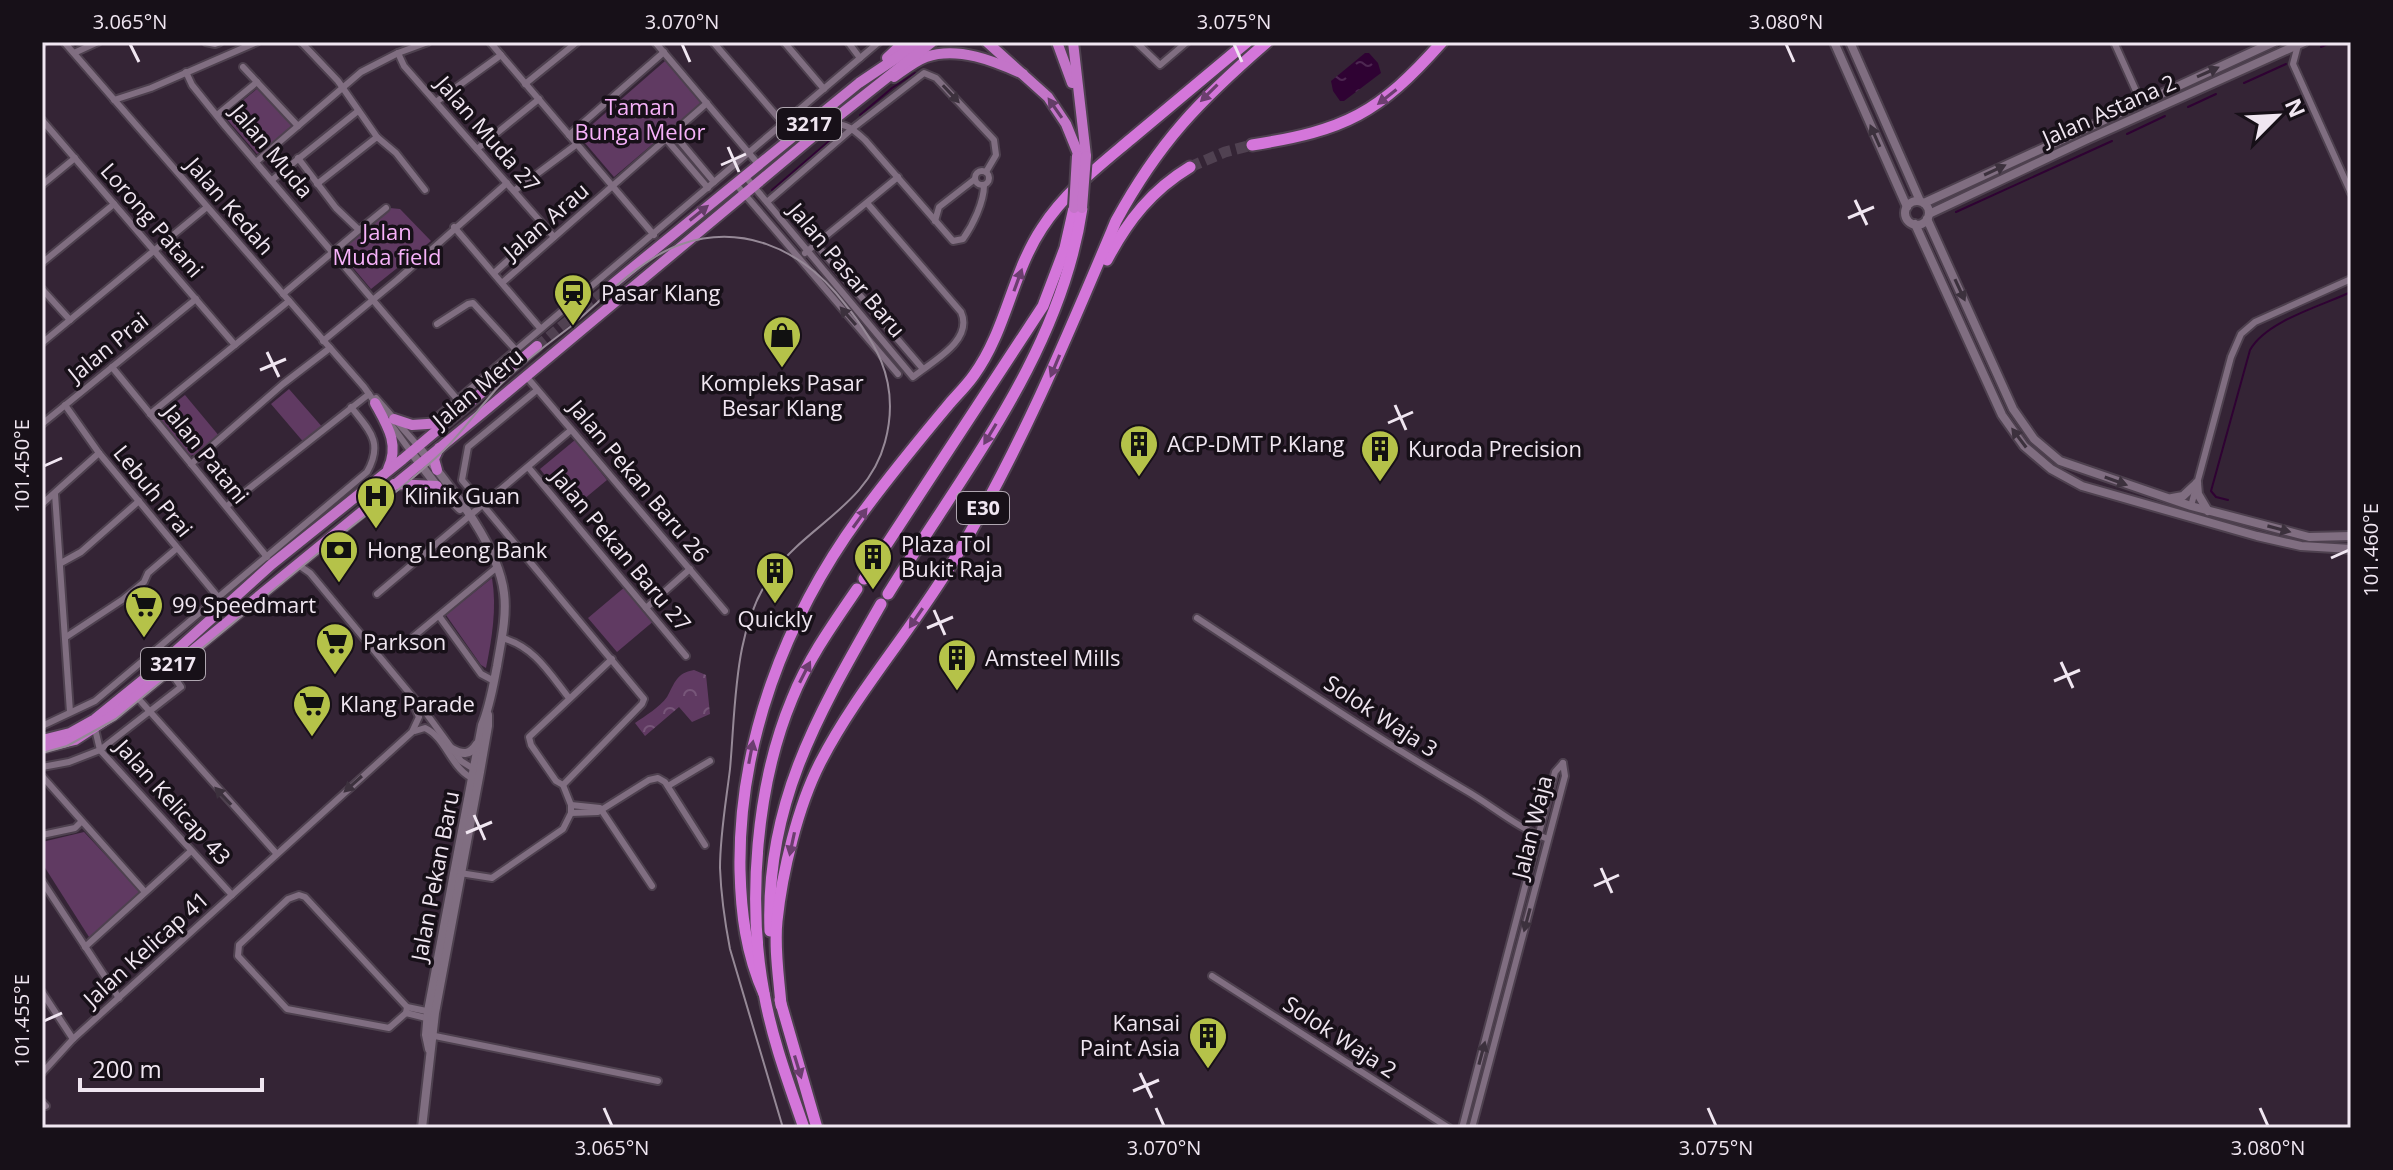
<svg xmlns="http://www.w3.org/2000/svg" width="2393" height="1170" font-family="'Open Sans',sans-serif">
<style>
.forest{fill:url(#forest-crowns)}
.green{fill:#603a62}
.water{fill:url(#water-ripples)}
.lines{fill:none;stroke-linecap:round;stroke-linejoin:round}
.stream{stroke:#2f0233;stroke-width:2}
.trunk-tunnel{stroke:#504151;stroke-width:10;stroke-dasharray:10 5;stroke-linecap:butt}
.motorway-tunnel{stroke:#504151;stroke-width:11;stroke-dasharray:11 5.5;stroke-linecap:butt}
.minor-casing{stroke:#4e414f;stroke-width:10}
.tertiary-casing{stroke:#4e414f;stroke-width:12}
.trunk-casing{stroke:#4e414f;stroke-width:14}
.motorway-casing{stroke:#4e414f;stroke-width:15}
.minor{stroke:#806e81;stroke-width:6}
.tertiary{stroke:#806e81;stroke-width:8}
.trunk{stroke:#c374c8;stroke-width:10}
.motorway{stroke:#d476da;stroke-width:11}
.tram{stroke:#968997;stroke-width:2}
.trunk-bridge-casing{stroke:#4e414f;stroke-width:14;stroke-linecap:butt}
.trunk-bridge{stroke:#c374c8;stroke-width:10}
.oneway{fill:#3c313d}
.oneway2{fill:#6c3e6f}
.oneway3{fill:#643d67}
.ticks{fill:none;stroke:#f0e6f1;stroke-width:3}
.labels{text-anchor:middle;stroke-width:7;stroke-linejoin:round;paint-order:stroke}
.shield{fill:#171018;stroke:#afa6b0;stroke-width:2}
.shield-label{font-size:20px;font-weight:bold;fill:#f0e6f1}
.park-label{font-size:22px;fill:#f7b2fa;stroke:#171018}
.street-label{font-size:22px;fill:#f0e6f1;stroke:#171018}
.poi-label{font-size:22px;fill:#f0e6f1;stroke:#171018;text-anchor:start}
.neatline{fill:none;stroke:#f0e6f1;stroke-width:3}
.ticks-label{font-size:20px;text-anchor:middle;fill:#f0e6f1}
</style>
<defs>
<pattern id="forest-crowns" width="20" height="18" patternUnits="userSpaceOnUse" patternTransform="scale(2)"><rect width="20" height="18" fill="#603a62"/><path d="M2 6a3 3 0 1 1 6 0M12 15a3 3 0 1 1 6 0" fill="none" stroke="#775679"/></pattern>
<pattern id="water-ripples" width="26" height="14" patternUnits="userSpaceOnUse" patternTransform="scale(2)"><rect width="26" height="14" fill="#2f0233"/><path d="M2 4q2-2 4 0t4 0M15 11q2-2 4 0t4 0" fill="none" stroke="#4d2751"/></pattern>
</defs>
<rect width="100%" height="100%" fill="#342435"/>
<path class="forest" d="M 694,670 L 706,675 L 710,714 L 692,722 L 679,707 L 645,736 L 635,723 C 645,716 660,707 667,697 C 675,683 676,673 694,670 Z"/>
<g class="green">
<path d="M 665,61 L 701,103 L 614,177 L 579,136 Z"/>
<path d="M 258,88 L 294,126 L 257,154 L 224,116 Z"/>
<path d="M 390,208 L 400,209 L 431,241 L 371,289 L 339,251 Z"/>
<path d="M 289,389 L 324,429 L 306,445 L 271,404 Z"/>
<path d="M 185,395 L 220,437 L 197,454 L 190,456 L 158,416 Z"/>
<path d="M 575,440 L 607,480 L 572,509 L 540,469 Z"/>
<path d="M 492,578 C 497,608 492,638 486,668 L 481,665 L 446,615 Z"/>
<path d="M 626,586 L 655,620 L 617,652 L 588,618 Z"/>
<path d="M 84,832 L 142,894 L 94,937 L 89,937 L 42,863 L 42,842 Z"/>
</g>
<path class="water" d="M 1365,53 L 1369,53 L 1378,63 L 1381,73 L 1344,101 L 1340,101 L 1333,91 L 1331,81 Z"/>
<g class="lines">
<g class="stream">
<path d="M 2321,47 L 2332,42"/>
<path d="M 2244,83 L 2286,64"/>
<path d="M 2188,107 L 2216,94"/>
<path d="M 860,115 L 892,88 L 915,73"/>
<path d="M 2127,134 L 2165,116"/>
<path d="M 772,190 L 843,129"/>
<path d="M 1956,212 L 2112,141"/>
<path d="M 2228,500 L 2216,497 L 2211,491 L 2250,350 C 2266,321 2321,306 2351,292"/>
</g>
<path class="trunk-tunnel" d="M 537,346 L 609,287"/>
<path class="motorway-tunnel" d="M 1190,167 L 1225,152 L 1252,145"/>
<defs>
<g id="minor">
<path d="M 64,42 L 364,387 L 376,404"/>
<path d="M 206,42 L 215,44 L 220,42"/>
<path d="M 301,42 L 338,81 L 377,137"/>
<path d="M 490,42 L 654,235"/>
<path d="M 655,42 L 759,165"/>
<path d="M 713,42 L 794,136"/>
<path d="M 784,42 L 824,89"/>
<path d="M 848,42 L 860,58"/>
<path d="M 1136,42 L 1160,65 L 1187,42"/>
<path d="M 2114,42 L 2141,102"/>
<path d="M 42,44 L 44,42"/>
<path d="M 2298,45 L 2293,64 L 2351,193"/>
<path d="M 74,53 L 98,42"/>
<path d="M 398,53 L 404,66 L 554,237"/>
<path d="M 243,67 L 298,126"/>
<path d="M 186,72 L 192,85 L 225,126 L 457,399"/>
<path d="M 525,84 L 577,42"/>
<path d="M 114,100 L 151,88 L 257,42"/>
<path d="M 436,102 L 501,55"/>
<path d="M 217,115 L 257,82"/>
<path d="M 42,120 L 235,345"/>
<path d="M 831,124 C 847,123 854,130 865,140 L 953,241 L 963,239 C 973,225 984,202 984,185"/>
<path d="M 673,133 L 714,182"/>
<path d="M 569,135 L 664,52"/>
<path d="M 666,139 L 708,188"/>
<path d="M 477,149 L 539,99"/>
<path d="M 256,162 L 361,72 L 398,53 L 428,42"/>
<circle cx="982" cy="178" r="7"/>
<path d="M 745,176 L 913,377 C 931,362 974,341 961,312 L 867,203"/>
<path d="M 272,180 L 358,111"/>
<path d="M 735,183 L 898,374"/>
<path d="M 317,184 L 377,137 L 396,153 L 425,190"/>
<path d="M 42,185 L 75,158"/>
<path d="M 514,191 L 577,144"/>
<path d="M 767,202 L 853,128 L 924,73 L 936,78 L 994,140 L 996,155 L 986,172"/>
<path d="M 935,221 L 939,207 L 975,179"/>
<path d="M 454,227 L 540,328"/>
<path d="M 359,230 L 386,208"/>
<path d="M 816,244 L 923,369"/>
<path d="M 805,253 L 898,177"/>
<path d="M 42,263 L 114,204"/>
<path d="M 494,273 L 545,227"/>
<path d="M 502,283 L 707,103"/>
<path d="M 42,289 L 70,320"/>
<path d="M 283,294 L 359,230 L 336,208 L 298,158"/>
<path d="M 437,324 L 468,304 L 473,303 L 515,349"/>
<path d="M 323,341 L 397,280 L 507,183"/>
<path d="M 42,343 L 207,207"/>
<path d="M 112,367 L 267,557"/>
<path d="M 525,375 L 725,611"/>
<path d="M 537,390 L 468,447 L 462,480 L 644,699 L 642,704 L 563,785"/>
<path d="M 376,398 L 418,446"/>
<path d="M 65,405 L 99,453 L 218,597"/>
<path d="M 150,414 L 289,301"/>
<path d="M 390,423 L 411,452"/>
<path d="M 430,423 L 879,42"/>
<path d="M 42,424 L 196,299"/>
<path d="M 191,464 L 283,384 L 330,348"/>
<path d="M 528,467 L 686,656"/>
<path d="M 55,494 L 70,712"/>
<path d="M 42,504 L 99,453"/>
<path d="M 227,506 L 369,394"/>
<path d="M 2191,506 L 2231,357 L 2241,334 L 2255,322 L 2351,279"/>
<path d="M 61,563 L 81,552 L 139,501"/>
<path d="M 297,564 L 310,573 L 426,713 L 461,761 L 477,771"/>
<path d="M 377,594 L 571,430"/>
<path d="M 646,608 L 690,569"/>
<path d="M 439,616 L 481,674 L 494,681"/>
<path d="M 1197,618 C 1285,676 1373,736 1465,790 C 1493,806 1517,828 1548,839"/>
<path d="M 414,636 L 496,568"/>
<path d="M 66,637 L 122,600 L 144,582 L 148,573 L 176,549"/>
<path d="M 502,638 C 534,646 550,674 569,698"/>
<path d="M 136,696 L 276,853"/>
<path d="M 42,726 L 95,701 L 367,472 C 384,442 369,430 351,407"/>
<path d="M 95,729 L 100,750 L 232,895"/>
<path d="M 415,731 L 425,728 C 447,738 451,771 476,780"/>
<path d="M 42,767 L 69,762 L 100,750 L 181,687 L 168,668"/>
<path d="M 42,776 L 145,892"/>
<path d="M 668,786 L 710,761"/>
<path d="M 571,805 L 600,808 L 652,886"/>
<path d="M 571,813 L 598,812 L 649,780 L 658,778 L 665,782 L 705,845"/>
<path d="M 42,835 L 75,828 L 81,822"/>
<path d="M 460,873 L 492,878 L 563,829 L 571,813 L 571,805 L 563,785 L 556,781 L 531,745 L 529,737 L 612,659"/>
<path d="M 42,881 L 119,998"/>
<path d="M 299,895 L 305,897 L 407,1007 L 406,1013 L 389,1028 L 287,1009 L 238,956 L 239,945 L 288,899 Z"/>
<path d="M 85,947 L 191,851"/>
<path d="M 1212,976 L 1449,1128"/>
<path d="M 42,992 L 73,1039"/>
<path d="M 407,1007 L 431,1012"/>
<path d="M 406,1013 L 430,1019"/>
<path d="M 430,1035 L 658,1081"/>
<path d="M 42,1073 L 73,1039 L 412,732 L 419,717 L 409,694"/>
<path d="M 42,1102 L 46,1106"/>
<path d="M 1462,1128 L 1555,772 L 1563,763"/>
<path d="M 1472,1128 L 1565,776 L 1563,763"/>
</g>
<g id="tertiary">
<path d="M 1834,42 L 1907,207"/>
<path d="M 1850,42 L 1920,201"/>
<circle cx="1917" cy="213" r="12"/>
<path d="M 1924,203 L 2274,42"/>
<path d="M 1929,214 L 2088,139 L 2304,42"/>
<path d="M 1927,219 L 2013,409 L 2034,439 L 2060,461 L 2191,506 L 2309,537 L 2351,536"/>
<path d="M 1915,224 L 2002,415 L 2024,446 L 2051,469 L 2082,486 L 2257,536 L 2301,546 L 2351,549"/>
<path d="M 418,446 C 448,484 498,543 504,593 C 507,616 501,642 497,666 C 493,686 490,706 482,725 L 428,1011 L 426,1035 L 429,1049"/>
<path d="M 411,452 L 437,486 L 460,509"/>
<path d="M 2197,483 L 2198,494 L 2208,511"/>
<path d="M 2172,498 L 2183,496 L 2197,483"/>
<path d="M 452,749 C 463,755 470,755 477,744"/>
<path d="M 422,1128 L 435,1013 L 480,772 L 488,726 L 488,715"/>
</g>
<g id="trunk">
<path d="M 987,42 L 1048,97 L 1066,124 L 1077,151"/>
<path d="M 1057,42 L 1072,83"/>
<path d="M 1073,42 L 1086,156"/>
<path d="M 887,58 L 904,42"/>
<path d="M 894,77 C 904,70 915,61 926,57 C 958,46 994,61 1023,74"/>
<path d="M 609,287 L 859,83 L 920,42"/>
<path d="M 375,403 C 387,425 400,444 388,469"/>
<path d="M 394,419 L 412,425 L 442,423"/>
<path d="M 437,470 L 434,459 L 439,448"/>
<path d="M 394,484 L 437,486"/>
<path d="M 42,740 L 70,733 L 95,719 L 148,676 L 272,564 L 403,459 L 537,346"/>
<path d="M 42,748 L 75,740 L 115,714 L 481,414 L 827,125 L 932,42"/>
</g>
<g id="motorway">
<path d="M 1252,145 C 1346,130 1378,114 1442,42"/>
<path d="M 1107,260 C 1128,220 1152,190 1190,167"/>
<path d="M 864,579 L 1043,306 L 1065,248 L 1074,208"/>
<path d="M 888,594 C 963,472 1061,353 1082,208"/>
<path d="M 770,931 C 765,802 820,711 881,604"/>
<path d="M 764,994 C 746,954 741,913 740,870 C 738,743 785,619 860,516 C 888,478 919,440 950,403 C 958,394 967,385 974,375 C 1006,331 1012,273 1042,228 C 1065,192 1099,166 1131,139 C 1170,106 1209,74 1247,42"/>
<path d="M 780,1000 L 817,1128"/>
<path d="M 781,1005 C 779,978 774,949 777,921 C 782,872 798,806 820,763 C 858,689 915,627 957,555 C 1021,448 1068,335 1116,221 C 1159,142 1200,100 1267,42"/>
<path d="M 804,1128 C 789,1084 772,1039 764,993 C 747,902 756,785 792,699 C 808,659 833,624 857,589"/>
</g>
</defs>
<use href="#minor" class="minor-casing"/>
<use href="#tertiary" class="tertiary-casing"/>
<use href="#trunk" class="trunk-casing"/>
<use href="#motorway" class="motorway-casing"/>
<use href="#minor" class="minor"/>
<use href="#tertiary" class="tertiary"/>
<use href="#trunk" class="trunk"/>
<use href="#motorway" class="motorway"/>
<path class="tram" d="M 42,753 L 67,746 L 116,719 C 186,662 256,605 326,547 C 364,516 405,487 441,453 C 463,432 480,406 500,385 C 521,363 547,345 570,327 C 602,300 642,257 682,244 C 741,224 797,248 836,293 C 874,339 902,379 885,442 C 869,503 809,525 774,571 C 733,626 736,704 730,769 C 726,802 720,835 720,868 C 721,895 725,923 730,949 L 783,1128"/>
<defs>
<g id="trunk-bridge">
<path d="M 1074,208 L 1077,156"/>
<path d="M 1082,208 L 1086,156"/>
</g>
</defs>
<use href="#trunk-bridge" class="trunk-bridge-casing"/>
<use href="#trunk-bridge" class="trunk-bridge"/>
</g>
<defs><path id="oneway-solid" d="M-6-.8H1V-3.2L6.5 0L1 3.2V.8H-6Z" transform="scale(2)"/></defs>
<g class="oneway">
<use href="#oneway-solid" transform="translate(2208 72) rotate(-24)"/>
<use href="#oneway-solid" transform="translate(951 94) rotate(47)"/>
<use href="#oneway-solid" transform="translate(1875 136) rotate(-114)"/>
<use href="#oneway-solid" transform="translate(1995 170) rotate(-25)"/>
<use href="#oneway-solid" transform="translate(1960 290) rotate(65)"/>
<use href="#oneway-solid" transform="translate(848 316) rotate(-131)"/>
<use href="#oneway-solid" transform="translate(2019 438) rotate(-127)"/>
<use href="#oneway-solid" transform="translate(2116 481) rotate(20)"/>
<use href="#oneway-solid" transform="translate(2279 529) rotate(15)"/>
<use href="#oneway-solid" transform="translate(353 784) rotate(138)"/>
<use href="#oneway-solid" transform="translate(223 796) rotate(-133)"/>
<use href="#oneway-solid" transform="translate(1527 920) rotate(105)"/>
<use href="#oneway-solid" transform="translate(1482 1053) rotate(-75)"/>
</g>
<g class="oneway2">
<use href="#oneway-solid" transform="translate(1209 93) rotate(135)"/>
<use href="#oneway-solid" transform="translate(1387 97) rotate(142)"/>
<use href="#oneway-solid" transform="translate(1018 280) rotate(-70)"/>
<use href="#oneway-solid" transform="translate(1055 366) rotate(113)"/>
<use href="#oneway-solid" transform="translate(990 434) rotate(121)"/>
<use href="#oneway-solid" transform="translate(860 518) rotate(-54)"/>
<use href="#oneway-solid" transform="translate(916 618) rotate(124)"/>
<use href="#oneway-solid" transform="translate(805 672) rotate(-63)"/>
<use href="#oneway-solid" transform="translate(751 752) rotate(-79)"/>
<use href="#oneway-solid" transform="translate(792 844) rotate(102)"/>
<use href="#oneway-solid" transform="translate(798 1067) rotate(73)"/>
</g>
<g class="oneway3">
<use href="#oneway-solid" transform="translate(1055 108) rotate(-125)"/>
<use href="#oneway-solid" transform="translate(699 213) rotate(-39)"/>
</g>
<path class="ticks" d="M 130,44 L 139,62M 682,44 L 690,62M 1234,44 L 1242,62M 1786,44 L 1794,62M 728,147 L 739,172M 721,165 L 746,154M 1855,200 L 1867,225M 1848,218 L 1874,207M 267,352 L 279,377M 260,370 L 286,359M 1395,405 L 1406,430M 1388,423 L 1413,412M 44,466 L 62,458M 2331,558 L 2349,550M 934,610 L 945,635M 927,628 L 953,617M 2061,662 L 2073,688M 2054,681 L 2080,670M 474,815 L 485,840M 466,833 L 492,822M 1601,868 L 1612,893M 1594,886 L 1619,875M 44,1021 L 62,1013M 1140,1073 L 1152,1098M 1133,1091 L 1159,1080M 604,1108 L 612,1126M 1156,1108 L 1164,1126M 1708,1108 L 1716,1126M 2260,1108 L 2268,1126"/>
<defs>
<symbol id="station-pin" viewBox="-11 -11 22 30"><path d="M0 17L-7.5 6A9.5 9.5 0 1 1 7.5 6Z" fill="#b5c249" stroke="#171018"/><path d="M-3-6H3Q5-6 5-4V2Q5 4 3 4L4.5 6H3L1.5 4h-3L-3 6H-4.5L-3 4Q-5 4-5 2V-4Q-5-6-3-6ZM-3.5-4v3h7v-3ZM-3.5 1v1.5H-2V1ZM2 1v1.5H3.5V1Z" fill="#111"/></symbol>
<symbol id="shop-pin" viewBox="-11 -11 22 30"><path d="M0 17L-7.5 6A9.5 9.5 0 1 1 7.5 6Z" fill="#b5c249" stroke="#171018"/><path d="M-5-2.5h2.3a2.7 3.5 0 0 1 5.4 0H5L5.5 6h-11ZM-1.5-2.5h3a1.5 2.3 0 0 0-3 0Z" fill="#111"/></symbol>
<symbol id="building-pin" viewBox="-11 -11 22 30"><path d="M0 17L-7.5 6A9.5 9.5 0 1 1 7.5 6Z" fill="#b5c249" stroke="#171018"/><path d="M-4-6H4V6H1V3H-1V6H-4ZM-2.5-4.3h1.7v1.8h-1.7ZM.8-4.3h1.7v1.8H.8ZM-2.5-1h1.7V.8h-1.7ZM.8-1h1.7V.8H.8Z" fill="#111"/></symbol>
<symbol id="hospital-pin" viewBox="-11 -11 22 30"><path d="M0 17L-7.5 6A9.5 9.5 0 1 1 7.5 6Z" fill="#b5c249" stroke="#171018"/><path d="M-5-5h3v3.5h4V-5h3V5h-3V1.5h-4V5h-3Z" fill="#111"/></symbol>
<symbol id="bank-pin" viewBox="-11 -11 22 30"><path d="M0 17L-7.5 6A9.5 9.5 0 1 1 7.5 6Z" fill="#b5c249" stroke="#171018"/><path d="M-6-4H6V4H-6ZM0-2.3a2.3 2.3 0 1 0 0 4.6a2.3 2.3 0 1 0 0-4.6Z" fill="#111"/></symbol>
<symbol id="supermarket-pin" viewBox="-11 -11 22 30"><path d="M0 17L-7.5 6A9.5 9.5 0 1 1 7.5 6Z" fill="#b5c249" stroke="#171018"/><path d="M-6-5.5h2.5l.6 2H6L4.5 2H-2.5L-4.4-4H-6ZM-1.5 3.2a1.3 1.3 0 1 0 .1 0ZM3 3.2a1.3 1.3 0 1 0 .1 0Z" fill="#111"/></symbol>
</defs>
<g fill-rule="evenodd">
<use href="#station-pin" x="551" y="271" width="44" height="60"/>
<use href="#shop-pin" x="760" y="313" width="44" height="60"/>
<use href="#building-pin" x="1117" y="422" width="44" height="60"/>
<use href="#building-pin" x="1358" y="427" width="44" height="60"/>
<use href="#hospital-pin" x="354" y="474" width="44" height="60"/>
<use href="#bank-pin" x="317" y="528" width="44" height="60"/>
<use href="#building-pin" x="851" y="535" width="44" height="60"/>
<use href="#building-pin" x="753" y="549" width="44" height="60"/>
<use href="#supermarket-pin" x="122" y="583" width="44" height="60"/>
<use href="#supermarket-pin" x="313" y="620" width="44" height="60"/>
<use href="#building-pin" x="935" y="636" width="44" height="60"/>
<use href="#supermarket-pin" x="290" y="682" width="44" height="60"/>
<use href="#building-pin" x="1186" y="1014" width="44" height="60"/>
</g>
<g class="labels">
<g class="shield">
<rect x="777" y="108" width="64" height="32" rx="6"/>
<rect x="957" y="492" width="52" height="32" rx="6"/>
<rect x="141" y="648" width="64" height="32" rx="6"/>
</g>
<g class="shield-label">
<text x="809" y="131">3217</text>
<text x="983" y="515">E30</text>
<text x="173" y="671">3217</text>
</g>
<g class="park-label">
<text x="640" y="115">Taman<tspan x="640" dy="25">Bunga Melor</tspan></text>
<text x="387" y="240">Jalan<tspan x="387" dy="25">Muda field</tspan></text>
</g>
<g class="street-label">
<text transform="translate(2109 110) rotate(-24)" y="8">Jalan Astana 2</text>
<text transform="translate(488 134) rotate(49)" y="8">Jalan Muda 27</text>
<text transform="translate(272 151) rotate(50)" y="8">Jalan Muda</text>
<text transform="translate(230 206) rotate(49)" y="8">Jalan Kedah</text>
<text transform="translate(152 220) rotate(49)" y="8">Lorong Patani</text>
<text transform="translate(546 221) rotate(-41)" y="8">Jalan Arau</text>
<text transform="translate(847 270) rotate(50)" y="8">Jalan Pasar Baru</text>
<text transform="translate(108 347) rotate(-39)" y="8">Jalan Prai</text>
<text transform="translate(478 388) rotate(-40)" y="8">Jalan Meru</text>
<text transform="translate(206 454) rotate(51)" y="8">Jalan Patani</text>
<text transform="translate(639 481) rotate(50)" y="8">Jalan Pekan Baru 26</text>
<text transform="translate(153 491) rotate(51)" y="8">Lebuh Prai</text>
<text transform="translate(621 550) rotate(50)" y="8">Jalan Pekan Baru 27</text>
<text transform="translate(1381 716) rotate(33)" y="8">Solok Waja 3</text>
<text transform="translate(173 802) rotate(48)" y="8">Jalan Kelicap 43</text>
<text transform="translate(1532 827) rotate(-76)" y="8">Jalan Waja</text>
<text transform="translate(435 876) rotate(-79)" y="8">Jalan Pekan Baru</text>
<text transform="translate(146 949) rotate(-42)" y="8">Jalan Kelicap 41</text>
<text transform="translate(1340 1037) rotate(33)" y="8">Solok Waja 2</text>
</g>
<g class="poi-label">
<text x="601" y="301">Pasar Klang</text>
<text x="782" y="391" text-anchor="middle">Kompleks Pasar<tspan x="782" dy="25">Besar Klang</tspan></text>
<text x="1167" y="452">ACP-DMT P.Klang</text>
<text x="1408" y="457">Kuroda Precision</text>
<text x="404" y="504">Klinik Guan</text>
<text x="901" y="552">Plaza Tol<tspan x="901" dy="25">Bukit Raja</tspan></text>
<text x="367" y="558">Hong Leong Bank</text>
<text x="172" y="613">99 Speedmart</text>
<text x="775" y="627" text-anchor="middle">Quickly</text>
<text x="363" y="650">Parkson</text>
<text x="985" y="666">Amsteel Mills</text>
<text x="340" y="712">Klang Parade</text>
<text x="1180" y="1031" text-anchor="end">Kansai<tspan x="1180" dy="25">Paint Asia</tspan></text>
</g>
</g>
<rect width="2393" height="1170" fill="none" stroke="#171018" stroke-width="88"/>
<g transform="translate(2277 116) rotate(66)" stroke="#171018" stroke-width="6" paint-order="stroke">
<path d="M0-6L14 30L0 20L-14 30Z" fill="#f0e6f1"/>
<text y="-12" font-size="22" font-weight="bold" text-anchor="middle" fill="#f0e6f1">N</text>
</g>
<path d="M80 1078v12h182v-12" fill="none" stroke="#f0e6f1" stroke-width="4"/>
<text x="92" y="1078" font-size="24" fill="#f0e6f1" stroke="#171018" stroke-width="6" paint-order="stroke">200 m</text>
<rect x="44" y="44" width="2305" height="1082" class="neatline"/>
<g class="ticks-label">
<text x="130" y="29">3.065°N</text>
<text x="682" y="29">3.070°N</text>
<text x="1234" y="29">3.075°N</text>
<text x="1786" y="29">3.080°N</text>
<text transform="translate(22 466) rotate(-90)" y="7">101.450°E</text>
<text transform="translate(2371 550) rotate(-90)" y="7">101.460°E</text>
<text transform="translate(22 1021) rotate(-90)" y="7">101.455°E</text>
<text x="612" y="1155">3.065°N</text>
<text x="1164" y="1155">3.070°N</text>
<text x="1716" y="1155">3.075°N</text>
<text x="2268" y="1155">3.080°N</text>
</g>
</svg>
